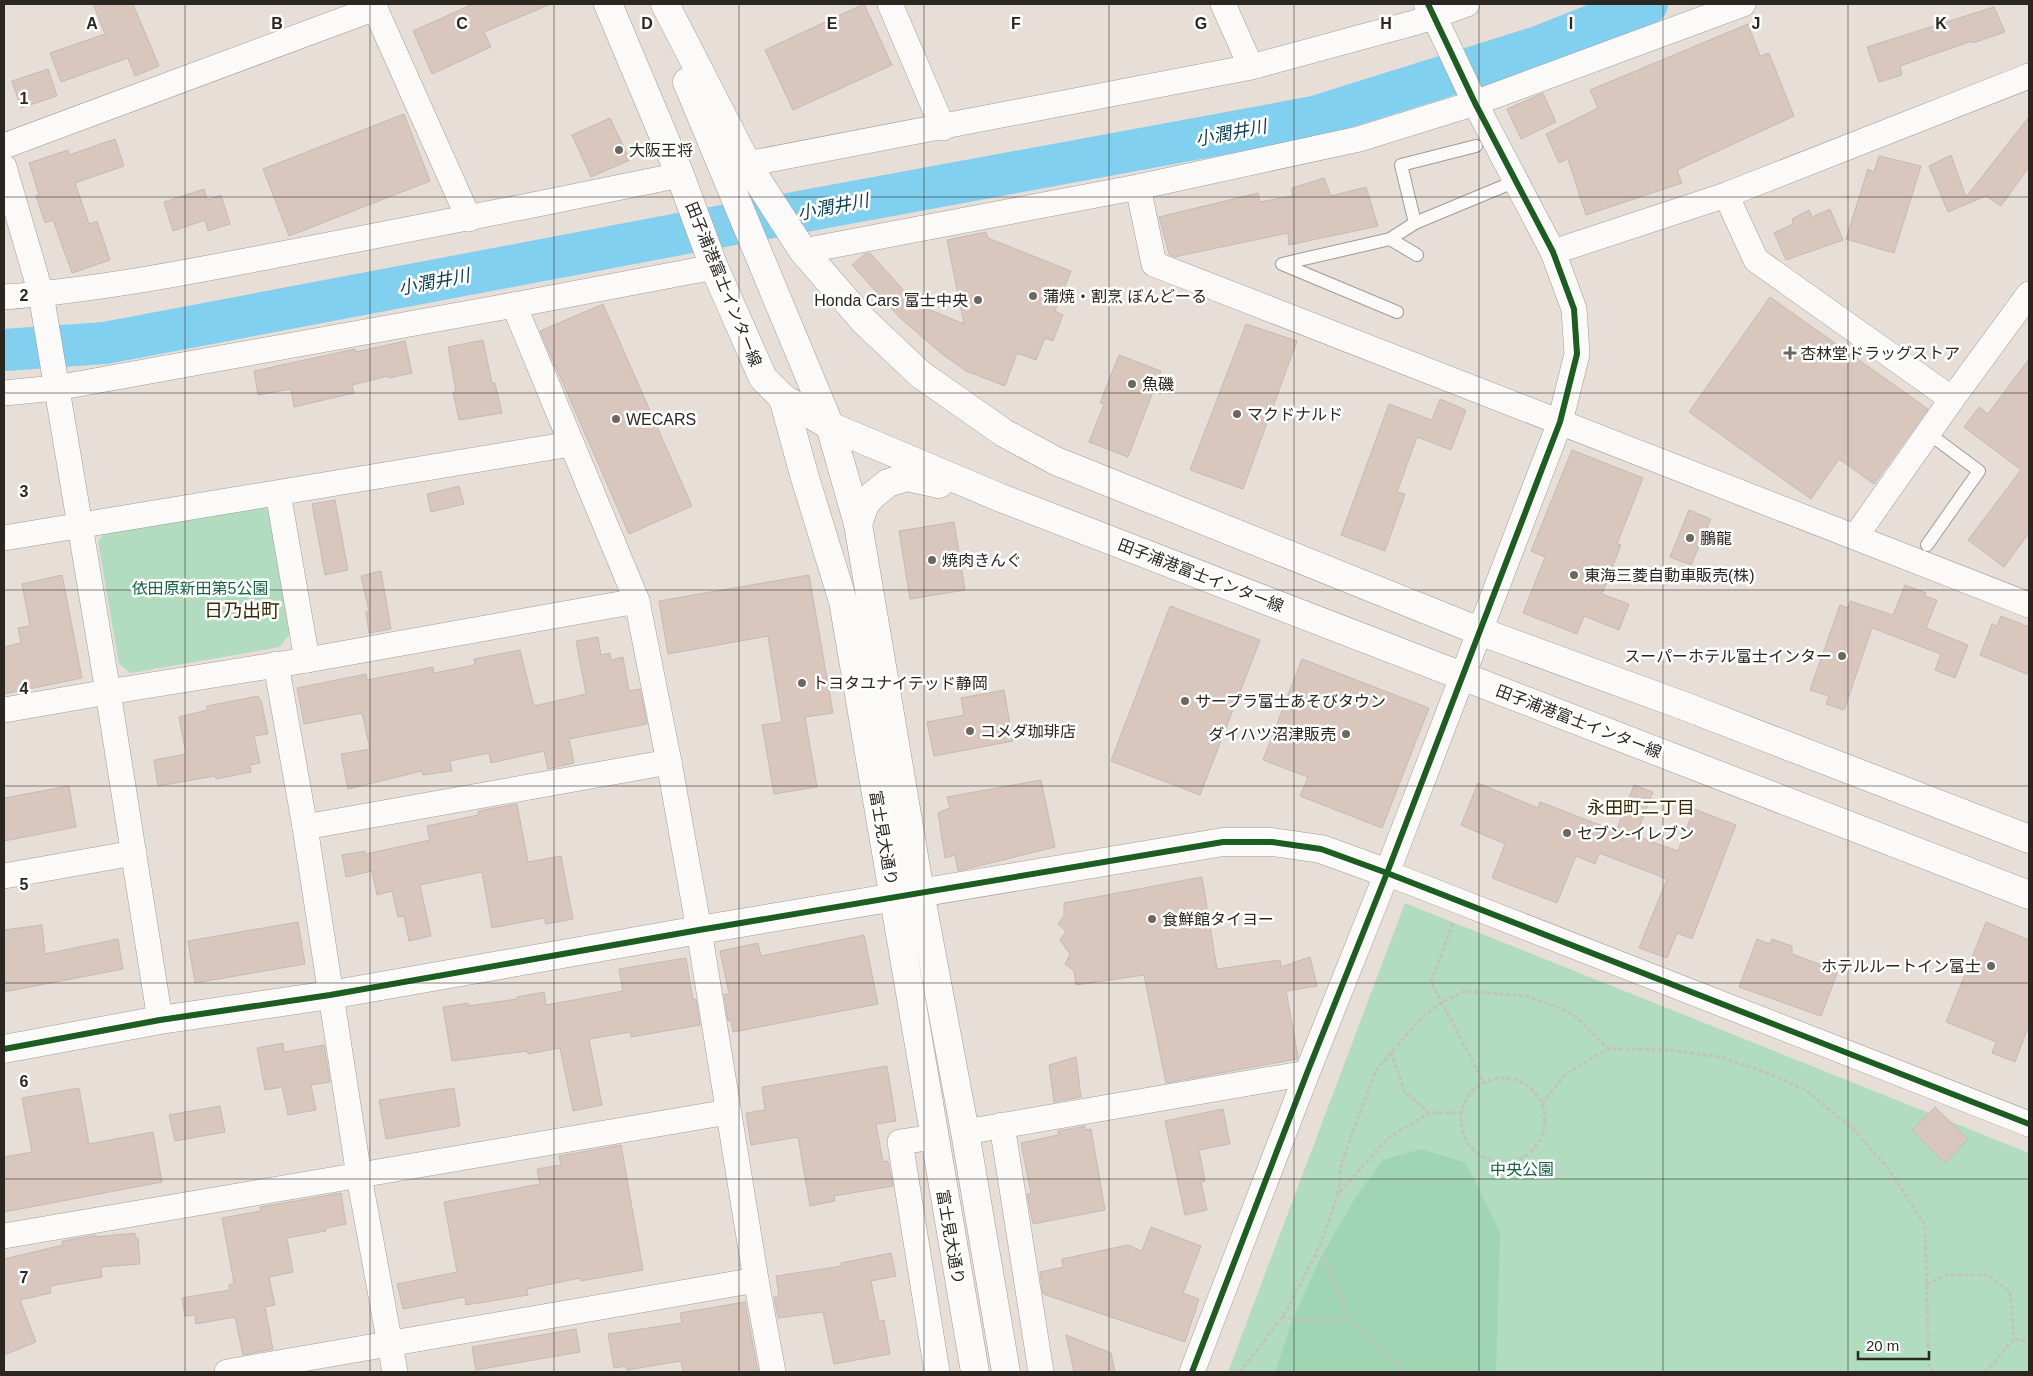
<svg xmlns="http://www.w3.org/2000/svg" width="2033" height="1376" font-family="Arial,'Noto Sans JP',sans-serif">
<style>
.green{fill:#b1dcbf}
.forest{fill:#a0d5b4}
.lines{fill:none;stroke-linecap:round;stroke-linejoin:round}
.river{stroke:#82d0f0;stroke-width:42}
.building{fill:#d9c6bd;stroke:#c2bbb5}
.lane-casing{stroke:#a19b96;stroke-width:14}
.street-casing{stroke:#a19b96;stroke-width:26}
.secondary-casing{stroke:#a19b96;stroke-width:29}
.path{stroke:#c4c2bf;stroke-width:3;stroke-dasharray:4 2.5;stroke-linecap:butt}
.lane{stroke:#fbfaf9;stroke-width:12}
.street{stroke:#fbfaf9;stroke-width:25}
.secondary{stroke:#fbfaf9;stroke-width:28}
.cycleway-casing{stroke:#fff;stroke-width:9}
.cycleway{stroke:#1b5e20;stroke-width:6}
.grid{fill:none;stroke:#2a2620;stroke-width:1;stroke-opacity:0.55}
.poi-dot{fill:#6c6760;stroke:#fff;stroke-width:2}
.labels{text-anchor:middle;stroke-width:5;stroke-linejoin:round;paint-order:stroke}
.poi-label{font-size:16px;fill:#2a2620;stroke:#fff;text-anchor:start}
.street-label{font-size:16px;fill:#2a2620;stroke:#fff}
.park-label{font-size:16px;fill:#136240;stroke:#fff}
.water-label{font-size:18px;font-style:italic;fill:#0a3d51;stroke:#fff}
.neighbourhood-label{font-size:18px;fill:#372900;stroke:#fff}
.quarter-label{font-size:19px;fill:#372900;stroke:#fff}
.grid-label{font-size:16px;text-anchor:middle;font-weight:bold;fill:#2a2620;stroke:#fff;stroke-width:5;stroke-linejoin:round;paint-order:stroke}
</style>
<rect width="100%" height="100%" fill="#e7dfd7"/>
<g class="green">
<path d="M 259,504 L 270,512 L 291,632 L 280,647 L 131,673 L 119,664 L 98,542 L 106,530 Z"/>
<path d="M 1405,903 L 2029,1153 L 2029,1372 L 1228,1372 Z"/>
</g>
<path class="forest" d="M 1421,1149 L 1466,1163 L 1500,1232 L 1496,1372 L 1275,1372 L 1292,1321 L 1320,1259 L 1354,1200 L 1383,1160 Z"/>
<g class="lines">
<path class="river" d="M 4,350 L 105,343 L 669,236 L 1314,117 L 1538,47 L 1647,4"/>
</g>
<g class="building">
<path d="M 93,4 L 133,4 L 159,66 L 135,76 L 128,58 L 61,82 L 50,53 L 105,34 Z"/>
<path d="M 473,4 L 551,4 L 484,32 L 491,47 L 432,74 L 413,31 Z"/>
<path d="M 864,4 L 892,65 L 793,110 L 765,50 Z"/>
<path d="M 1994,7 L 2005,32 L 1973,43 L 1972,41 L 1900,66 L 1902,75 L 1879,82 L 1867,47 Z"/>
<path d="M 1748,24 L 1760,56 L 1769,53 L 1794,116 L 1677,170 L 1682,183 L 1586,215 L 1568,159 L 1559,163 L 1546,134 L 1598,108 L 1590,90 Z"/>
<path d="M 48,69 L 57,96 L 21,108 L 12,81 Z"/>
<path d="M 1543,93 L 1556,122 L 1521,139 L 1507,109 Z"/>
<path d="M 404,114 L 430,181 L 289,236 L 263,169 Z"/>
<path d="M 2029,117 L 2029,167 L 2001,206 L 1986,196 L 1948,212 L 1929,166 L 1951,155 L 1966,197 Z"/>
<path d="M 610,118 L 630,160 L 591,177 L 572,135 Z"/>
<path d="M 115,139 L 124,166 L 75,183 L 89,224 L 97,221 L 110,260 L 72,273 L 53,220 L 45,223 L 36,196 L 39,195 L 29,163 L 68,150 L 69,155 Z"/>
<path d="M 1879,156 L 1921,166 L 1894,253 L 1846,239 L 1868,169 L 1874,172 Z"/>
<path d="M 1324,178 L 1331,196 L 1366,187 L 1378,226 L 1289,245 L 1288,233 L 1174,257 L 1169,254 L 1159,217 L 1258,193 L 1260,202 L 1292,196 L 1292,188 Z"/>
<path d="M 204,189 L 207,200 L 221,195 L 230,224 L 208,231 L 205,220 L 173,231 L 164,202 Z"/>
<path d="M 1830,209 L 1843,240 L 1786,260 L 1774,233 L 1793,224 L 1792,219 L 1809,210 L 1812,217 Z"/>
<path d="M 986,232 L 988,238 L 1071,271 L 1055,311 L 1063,315 L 1053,341 L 1045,338 L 1036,360 L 1017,353 L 1005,386 L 966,371 L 942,354 L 900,318 L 852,265 L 865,254 L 870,253 L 916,304 L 964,324 L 947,240 Z"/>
<path d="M 1770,297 L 1928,409 L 1874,484 L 1839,459 L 1811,499 L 1689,412 Z"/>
<path d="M 603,304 L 692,506 L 629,534 L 540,331 Z"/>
<path d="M 1246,324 L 1297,341 L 1243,489 L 1190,470 Z"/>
<path d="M 483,340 L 492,383 L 495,383 L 502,413 L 459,420 L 453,392 L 456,392 L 448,347 Z"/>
<path d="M 405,341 L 412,373 L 388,378 L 388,376 L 352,385 L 354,393 L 294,407 L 291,389 L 258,395 L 254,371 L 355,349 L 356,352 Z"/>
<path d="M 1119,355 L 1161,371 L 1128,457 L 1089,442 L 1104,404 L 1100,403 Z"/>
<path d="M 2029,359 L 2029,533 L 2004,567 L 1968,540 L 2021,470 L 1964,427 L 1979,407 L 1988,414 Z"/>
<path d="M 1440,399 L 1466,410 L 1451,450 L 1417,437 L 1397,492 L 1405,494 L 1385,551 L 1341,535 L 1389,404 L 1432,420 Z"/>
<path d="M 1572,450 L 1643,478 L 1617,544 L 1621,545 L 1602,594 L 1629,604 L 1619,630 L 1584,616 L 1577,634 L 1523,613 L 1545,557 L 1531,551 Z"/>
<path d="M 459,486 L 464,504 L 431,512 L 427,494 Z"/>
<path d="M 335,500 L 348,570 L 325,575 L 312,504 Z"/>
<path d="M 1689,510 L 1711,519 L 1691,565 L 1670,557 Z"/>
<path d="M 954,522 L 965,590 L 910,599 L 899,531 Z"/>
<path d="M 381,571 L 391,629 L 369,633 L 366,612 L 369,611 L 361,576 Z"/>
<path d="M 62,575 L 82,678 L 4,694 L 4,647 L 21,643 L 18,628 L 30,626 L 22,584 Z"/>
<path d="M 809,575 L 833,713 L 805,717 L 817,787 L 774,794 L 762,725 L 782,722 L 768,636 L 668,654 L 659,601 Z"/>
<path d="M 1905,585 L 1926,593 L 1925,596 L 1937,600 L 1926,628 L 1968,645 L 1955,678 L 1935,670 L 1941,654 L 1872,628 L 1844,710 L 1826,704 L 1829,696 L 1810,690 L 1840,605 L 1848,608 L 1850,601 L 1893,615 Z"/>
<path d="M 1170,606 L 1260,640 L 1200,795 L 1111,761 Z"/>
<path d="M 2001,616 L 2029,627 L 2029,675 L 1980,655 L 1992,624 L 1997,626 Z"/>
<path d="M 598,637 L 601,655 L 610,653 L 611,660 L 623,657 L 629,691 L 640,689 L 647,724 L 569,739 L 574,763 L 548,769 L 544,751 L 491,763 L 489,753 L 450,761 L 452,771 L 423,775 L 422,771 L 348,789 L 341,754 L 370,749 L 362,713 L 304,724 L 297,688 L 366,674 L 367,680 L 433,667 L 434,673 L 475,665 L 474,659 L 520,650 L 534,706 L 586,694 L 576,641 Z"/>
<path d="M 1302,659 L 1429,708 L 1382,828 L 1300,796 L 1308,777 L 1263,760 Z"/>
<path d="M 1004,690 L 1013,741 L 934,756 L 927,722 L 964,715 L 961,698 Z"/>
<path d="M 258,696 L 259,700 L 261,700 L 268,734 L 254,736 L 260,763 L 250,765 L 251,772 L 216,779 L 215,776 L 158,786 L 154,760 L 186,754 L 179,717 L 207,710 L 207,706 Z"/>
<path d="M 1041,780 L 1055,847 L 958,871 L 955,855 L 945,858 L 938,813 L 950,808 L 947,797 Z"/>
<path d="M 1478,783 L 1538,808 L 1540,802 L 1616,831 L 1634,785 L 1653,792 L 1636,836 L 1678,851 L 1694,809 L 1736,825 L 1692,939 L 1677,933 L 1667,958 L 1639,948 L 1667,879 L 1599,853 L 1595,864 L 1576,856 L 1557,903 L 1492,878 L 1505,844 L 1461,825 Z"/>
<path d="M 69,786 L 76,827 L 4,841 L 4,798 Z"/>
<path d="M 517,804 L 528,862 L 561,856 L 573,919 L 546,924 L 544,918 L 492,928 L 482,872 L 420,885 L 431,936 L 409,941 L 404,916 L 398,917 L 392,891 L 377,895 L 372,871 L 346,877 L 342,855 L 365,851 L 366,854 L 430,840 L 427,826 L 478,815 L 478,811 Z"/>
<path d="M 1202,877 L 1217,969 L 1280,960 L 1281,967 L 1310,957 L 1317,986 L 1286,991 L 1298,1056 L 1297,1059 L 1166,1083 L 1144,975 L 1076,985 L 1074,971 L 1065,964 L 1070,954 L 1060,940 L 1066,931 L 1058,924 L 1064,916 L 1064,903 Z"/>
<path d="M 298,922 L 305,964 L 195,983 L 188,941 Z"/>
<path d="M 1986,922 L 2029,940 L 2029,1025 L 2015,1062 L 1992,1053 L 1996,1042 L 1946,1022 Z"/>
<path d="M 42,925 L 45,954 L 118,939 L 123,969 L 4,992 L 4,930 Z"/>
<path d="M 864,935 L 878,1004 L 733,1032 L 731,1020 L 728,1021 L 724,994 L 729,994 L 720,951 L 758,943 L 761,956 Z"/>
<path d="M 1757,939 L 1770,944 L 1772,939 L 1792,946 L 1792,954 L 1838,971 L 1821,1016 L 1739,987 Z"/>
<path d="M 686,958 L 693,1000 L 696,999 L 700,1025 L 631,1037 L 630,1032 L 589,1039 L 602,1105 L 573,1111 L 560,1048 L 528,1054 L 527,1051 L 452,1061 L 443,1007 L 468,1003 L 468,1006 L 517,999 L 517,997 L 544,992 L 546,1005 L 623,991 L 619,969 Z"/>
<path d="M 283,1043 L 284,1052 L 324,1045 L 330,1082 L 311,1085 L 316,1110 L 288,1115 L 282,1087 L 265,1090 L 257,1048 Z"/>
<path d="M 1076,1057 L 1081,1097 L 1054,1102 L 1049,1065 Z"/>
<path d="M 887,1066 L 896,1121 L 876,1124 L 883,1162 L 888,1161 L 893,1186 L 834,1196 L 835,1201 L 810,1206 L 798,1137 L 751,1145 L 746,1113 L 765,1110 L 762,1087 Z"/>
<path d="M 79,1088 L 89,1144 L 153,1132 L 162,1182 L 4,1212 L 4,1157 L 32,1152 L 22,1098 Z"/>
<path d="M 454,1088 L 460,1126 L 386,1139 L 379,1100 Z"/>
<path d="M 220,1106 L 225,1132 L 175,1141 L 169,1115 Z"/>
<path d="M 1935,1107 L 1968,1139 L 1945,1163 L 1912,1130 Z"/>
<path d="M 1223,1109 L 1230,1144 L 1199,1150 L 1205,1181 L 1201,1182 L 1207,1210 L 1185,1215 L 1165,1121 Z"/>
<path d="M 1085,1126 L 1085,1130 L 1091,1129 L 1105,1210 L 1033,1224 L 1027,1194 L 1031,1193 L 1021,1143 L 1058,1135 L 1058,1131 Z"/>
<path d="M 621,1145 L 643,1270 L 581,1281 L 580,1278 L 527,1289 L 528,1295 L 466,1305 L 465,1297 L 403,1309 L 397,1284 L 457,1272 L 444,1202 L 540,1184 L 537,1169 L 561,1165 L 559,1156 Z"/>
<path d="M 341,1193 L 346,1224 L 326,1228 L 326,1231 L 287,1238 L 293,1272 L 269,1277 L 275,1305 L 265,1307 L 273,1349 L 243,1355 L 235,1317 L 196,1324 L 195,1315 L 185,1316 L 182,1298 L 230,1290 L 229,1285 L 234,1283 L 222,1218 L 261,1211 L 260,1207 Z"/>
<path d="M 1151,1227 L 1201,1246 L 1183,1293 L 1199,1299 L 1185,1342 L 1043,1294 L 1040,1272 L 1063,1267 L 1062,1259 L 1128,1245 L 1142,1251 Z"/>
<path d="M 135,1233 L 135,1238 L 138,1238 L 140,1264 L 101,1267 L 102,1277 L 50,1286 L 51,1293 L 20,1300 L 36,1342 L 4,1355 L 4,1259 L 63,1245 L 62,1241 L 95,1235 L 95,1237 Z"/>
<path d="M 891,1253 L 896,1276 L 871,1281 L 879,1321 L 884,1320 L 890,1354 L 834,1364 L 823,1312 L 778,1318 L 774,1297 L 779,1296 L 776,1276 L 842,1266 L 841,1263 Z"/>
<path d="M 745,1302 L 758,1372 L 683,1372 L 681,1361 L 627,1370 L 626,1366 L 614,1368 L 608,1334 L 682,1323 L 680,1313 Z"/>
<path d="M 576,1329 L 580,1352 L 476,1370 L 472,1347 Z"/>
<path d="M 1066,1335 L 1111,1353 L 1115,1372 L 1074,1372 Z"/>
</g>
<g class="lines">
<defs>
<g id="lane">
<path d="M 1415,223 L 1401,165 L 1476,146"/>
<path d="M 1390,239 L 1417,255"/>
<path d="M 1397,312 L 1282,264 L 1390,239 L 1415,223 L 1516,181"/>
<path d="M 1927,545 L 1979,471 L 1928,433"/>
</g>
<g id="street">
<path d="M 373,4 L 469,219"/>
<path d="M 890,4 L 943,128"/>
<path d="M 1223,4 L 1251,67"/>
<path d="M 4,146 L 375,8"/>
<path d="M 747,164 L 1251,67 L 1417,22 L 1467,4"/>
<path d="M 4,167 L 41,294 L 108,692 L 160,1020"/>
<path d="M 1138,187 L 1154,264 L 2029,605"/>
<path d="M 1726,195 L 1756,260 L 1952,399"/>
<path d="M 803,251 L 1138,187 L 1359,139 L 1475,103 L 1743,4"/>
<path d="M 1553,252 L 1726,195 L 2029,76"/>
<path d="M 4,297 C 99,290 194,271 287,253 C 419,228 549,202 680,175"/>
<path d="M 514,305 L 637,601 L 669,762 L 699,930 L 756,1280 L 773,1372"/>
<path d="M 4,393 L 56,388 L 514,305 L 714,267"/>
<path d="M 278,493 L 307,660"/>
<path d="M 1856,536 L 1952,399 L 2029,294"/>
<path d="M 4,538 L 571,444"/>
<path d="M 276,664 L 305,827 L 359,1176 L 395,1372"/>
<path d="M 4,710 L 108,692 L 307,660 L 637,601"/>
<path d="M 305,827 L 669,762"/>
<path d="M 1387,873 L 2029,1124"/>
<path d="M 4,876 L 134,853"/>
<path d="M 1002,1125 L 1041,1372"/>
<path d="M 965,1132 L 1307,1073"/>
<path d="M 934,1137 L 900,1142 L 937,1372"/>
<path d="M 4,1236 L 728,1112"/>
<path d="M 227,1372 L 756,1280"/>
<path d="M 1192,1372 L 1307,1073 L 1387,873 L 1560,422 L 1577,354 L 1574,309 L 1553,252 L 1475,103 L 1434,16"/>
</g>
<g id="secondary">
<path d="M 608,4 L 680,175 L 714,267 L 763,378 L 783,398 L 830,426 L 1001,498 L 2029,895"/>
<path d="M 665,4 L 747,164 L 803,251 L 865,322 L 920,374 L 1004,433 L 1056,461 L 1479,631 L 1687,707 L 2029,839"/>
<path d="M 1428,4 L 1434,16"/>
<path d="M 687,82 L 830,426 L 858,524 L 920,892 L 965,1132 L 1006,1372"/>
<path d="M 783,398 L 805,478 L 843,601 L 975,1372"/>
<path d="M 858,524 L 865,504 L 873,495 L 888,483 L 907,477 L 939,484"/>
<path d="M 4,1049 L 160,1020 L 330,995 L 699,930 L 1223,842 L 1272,842 L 1321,849 L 1387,873"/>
</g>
</defs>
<use href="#lane" class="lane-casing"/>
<use href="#street" class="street-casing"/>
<use href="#secondary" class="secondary-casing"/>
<g class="path">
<path d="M 1453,923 L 1431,982 L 1484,1083"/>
<path d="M 1391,1052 L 1405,1092 L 1429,1113"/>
<circle cx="1503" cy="1120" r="42"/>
<path d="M 1542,1103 L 1567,1073 L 1608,1049 L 1671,1050 L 1725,1058 L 1767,1073 L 1806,1090 L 1853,1129 L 1888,1168 L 1925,1225 L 1929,1366 L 1933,1372"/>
<path d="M 1338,1194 L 1342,1161 L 1376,1070 L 1422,1017 L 1442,1002 L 1465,991 L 1526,996 L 1555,1006 L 1577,1017 L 1608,1049"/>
<path d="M 1315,1255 L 1327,1264 L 1349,1319"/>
<path d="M 1927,1284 L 1947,1275 L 1988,1275 L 2010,1292 L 2014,1339"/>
<path d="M 1282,1317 L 1311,1321 L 1349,1319 L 1397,1365 L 1400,1372"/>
<path d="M 1240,1372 L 1286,1312 L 1320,1245 L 1338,1194 L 1388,1138 L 1429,1113 L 1462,1113"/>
<path d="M 1985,1372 L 2014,1339 L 2029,1342"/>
</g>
<use href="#lane" class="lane"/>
<use href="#street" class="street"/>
<use href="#secondary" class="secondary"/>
<defs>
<g id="cycleway">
<path d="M 4,1049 L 160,1020 L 330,995 L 699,930 L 1223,842 L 1272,842 L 1321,849 L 1387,873 L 2029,1124"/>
<path d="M 1192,1372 L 1307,1073 L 1387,873 L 1560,422 L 1577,354 L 1574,309 L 1553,252 L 1475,103 L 1428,4"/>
</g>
</defs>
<use href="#cycleway" class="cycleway-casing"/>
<use href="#cycleway" class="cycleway"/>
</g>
<path class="grid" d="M 185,4 L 185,1372M 370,4 L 370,1372M 554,4 L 554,1372M 739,4 L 739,1372M 924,4 L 924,1372M 1109,4 L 1109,1372M 1294,4 L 1294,1372M 1479,4 L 1479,1372M 1663,4 L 1663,1372M 1848,4 L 1848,1372M 4,197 L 2029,197M 4,393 L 2029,393M 4,590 L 2029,590M 4,786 L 2029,786M 4,983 L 2029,983M 4,1179 L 2029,1179"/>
<g class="poi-dot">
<circle cx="619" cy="150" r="5"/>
<circle cx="1033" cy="296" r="5"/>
<circle cx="978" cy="300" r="5"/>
<path d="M1787.5 345.5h5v5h5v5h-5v5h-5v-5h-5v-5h5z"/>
<circle cx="1132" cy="384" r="5"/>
<circle cx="1237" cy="414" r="5"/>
<circle cx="616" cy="419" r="5"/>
<circle cx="1690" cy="538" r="5"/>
<circle cx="932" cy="560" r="5"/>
<circle cx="1574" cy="575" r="5"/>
<circle cx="1842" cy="656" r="5"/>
<circle cx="802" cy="683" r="5"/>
<circle cx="1185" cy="701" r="5"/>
<circle cx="970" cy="731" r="5"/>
<circle cx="1346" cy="734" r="5"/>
<circle cx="1567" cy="833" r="5"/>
<circle cx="1152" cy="919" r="5"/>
<circle cx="1991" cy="966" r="5"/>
</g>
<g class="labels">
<g class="poi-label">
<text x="629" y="156">大阪王将</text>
<text x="1043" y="302">蒲焼・割烹 ぼんどーる</text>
<text x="968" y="306" text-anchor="end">Honda Cars 富士中央</text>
<text x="1800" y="359">杏林堂ドラッグストア</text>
<text x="1142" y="390">魚磯</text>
<text x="1247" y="420">マクドナルド</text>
<text x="626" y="425">WECARS</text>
<text x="1700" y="544">鵬龍</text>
<text x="942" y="566">焼肉きんぐ</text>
<text x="1584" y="581">東海三菱自動車販売(株)</text>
<text x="1832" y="662" text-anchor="end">スーパーホテル富士インター</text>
<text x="812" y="689">トヨタユナイテッド静岡</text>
<text x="1195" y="707">サープラ富士あそびタウン</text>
<text x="980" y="737">コメダ珈琲店</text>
<text x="1336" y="740" text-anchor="end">ダイハツ沼津販売</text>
<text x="1577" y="839">セブン-イレブン</text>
<text x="1162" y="925">食鮮館タイヨー</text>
<text x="1981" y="972" text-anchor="end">ホテルルートイン富士</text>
</g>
<g class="street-label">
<text transform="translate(724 284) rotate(68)" y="6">田子浦港富士インター線</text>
<text transform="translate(1201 575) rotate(21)" y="6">田子浦港富士インター線</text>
<text transform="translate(1579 721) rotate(21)" y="6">田子浦港富士インター線</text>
<text transform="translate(884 838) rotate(80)" y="6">富士見大通り</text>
<text transform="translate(951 1237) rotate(80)" y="6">富士見大通り</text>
</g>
<g class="park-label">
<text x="200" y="594">依田原新田第5公園</text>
<text x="1522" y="1175">中央公園</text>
</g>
<g class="water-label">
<text transform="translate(1231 133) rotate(-11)" y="6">小潤井川</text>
<text transform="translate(833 207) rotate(-11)" y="6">小潤井川</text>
<text transform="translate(434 282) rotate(-11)" y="6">小潤井川</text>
</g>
<g class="neighbourhood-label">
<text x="1641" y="814">永田町二丁目</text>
</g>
<g class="quarter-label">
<text x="242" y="617">日乃出町</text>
</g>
</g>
<g class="grid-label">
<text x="92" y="29">A</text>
<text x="277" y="29">B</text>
<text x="462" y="29">C</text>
<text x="647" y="29">D</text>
<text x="832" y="29">E</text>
<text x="1016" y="29">F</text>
<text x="1201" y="29">G</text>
<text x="1386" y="29">H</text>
<text x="1571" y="29">I</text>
<text x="1756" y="29">J</text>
<text x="1941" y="29">K</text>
<text x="24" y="104">1</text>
<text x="24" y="301">2</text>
<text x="24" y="497">3</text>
<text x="24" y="694">4</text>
<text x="24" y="890">5</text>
<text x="24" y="1087">6</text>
<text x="24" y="1283">7</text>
</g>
<rect width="2033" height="1376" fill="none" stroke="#2a2620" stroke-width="10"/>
<path d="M1858 1351v8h71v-8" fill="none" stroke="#2a2620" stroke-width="2.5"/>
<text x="1866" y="1351" font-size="15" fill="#2a2620" stroke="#ffffff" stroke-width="4" paint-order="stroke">20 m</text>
</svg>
